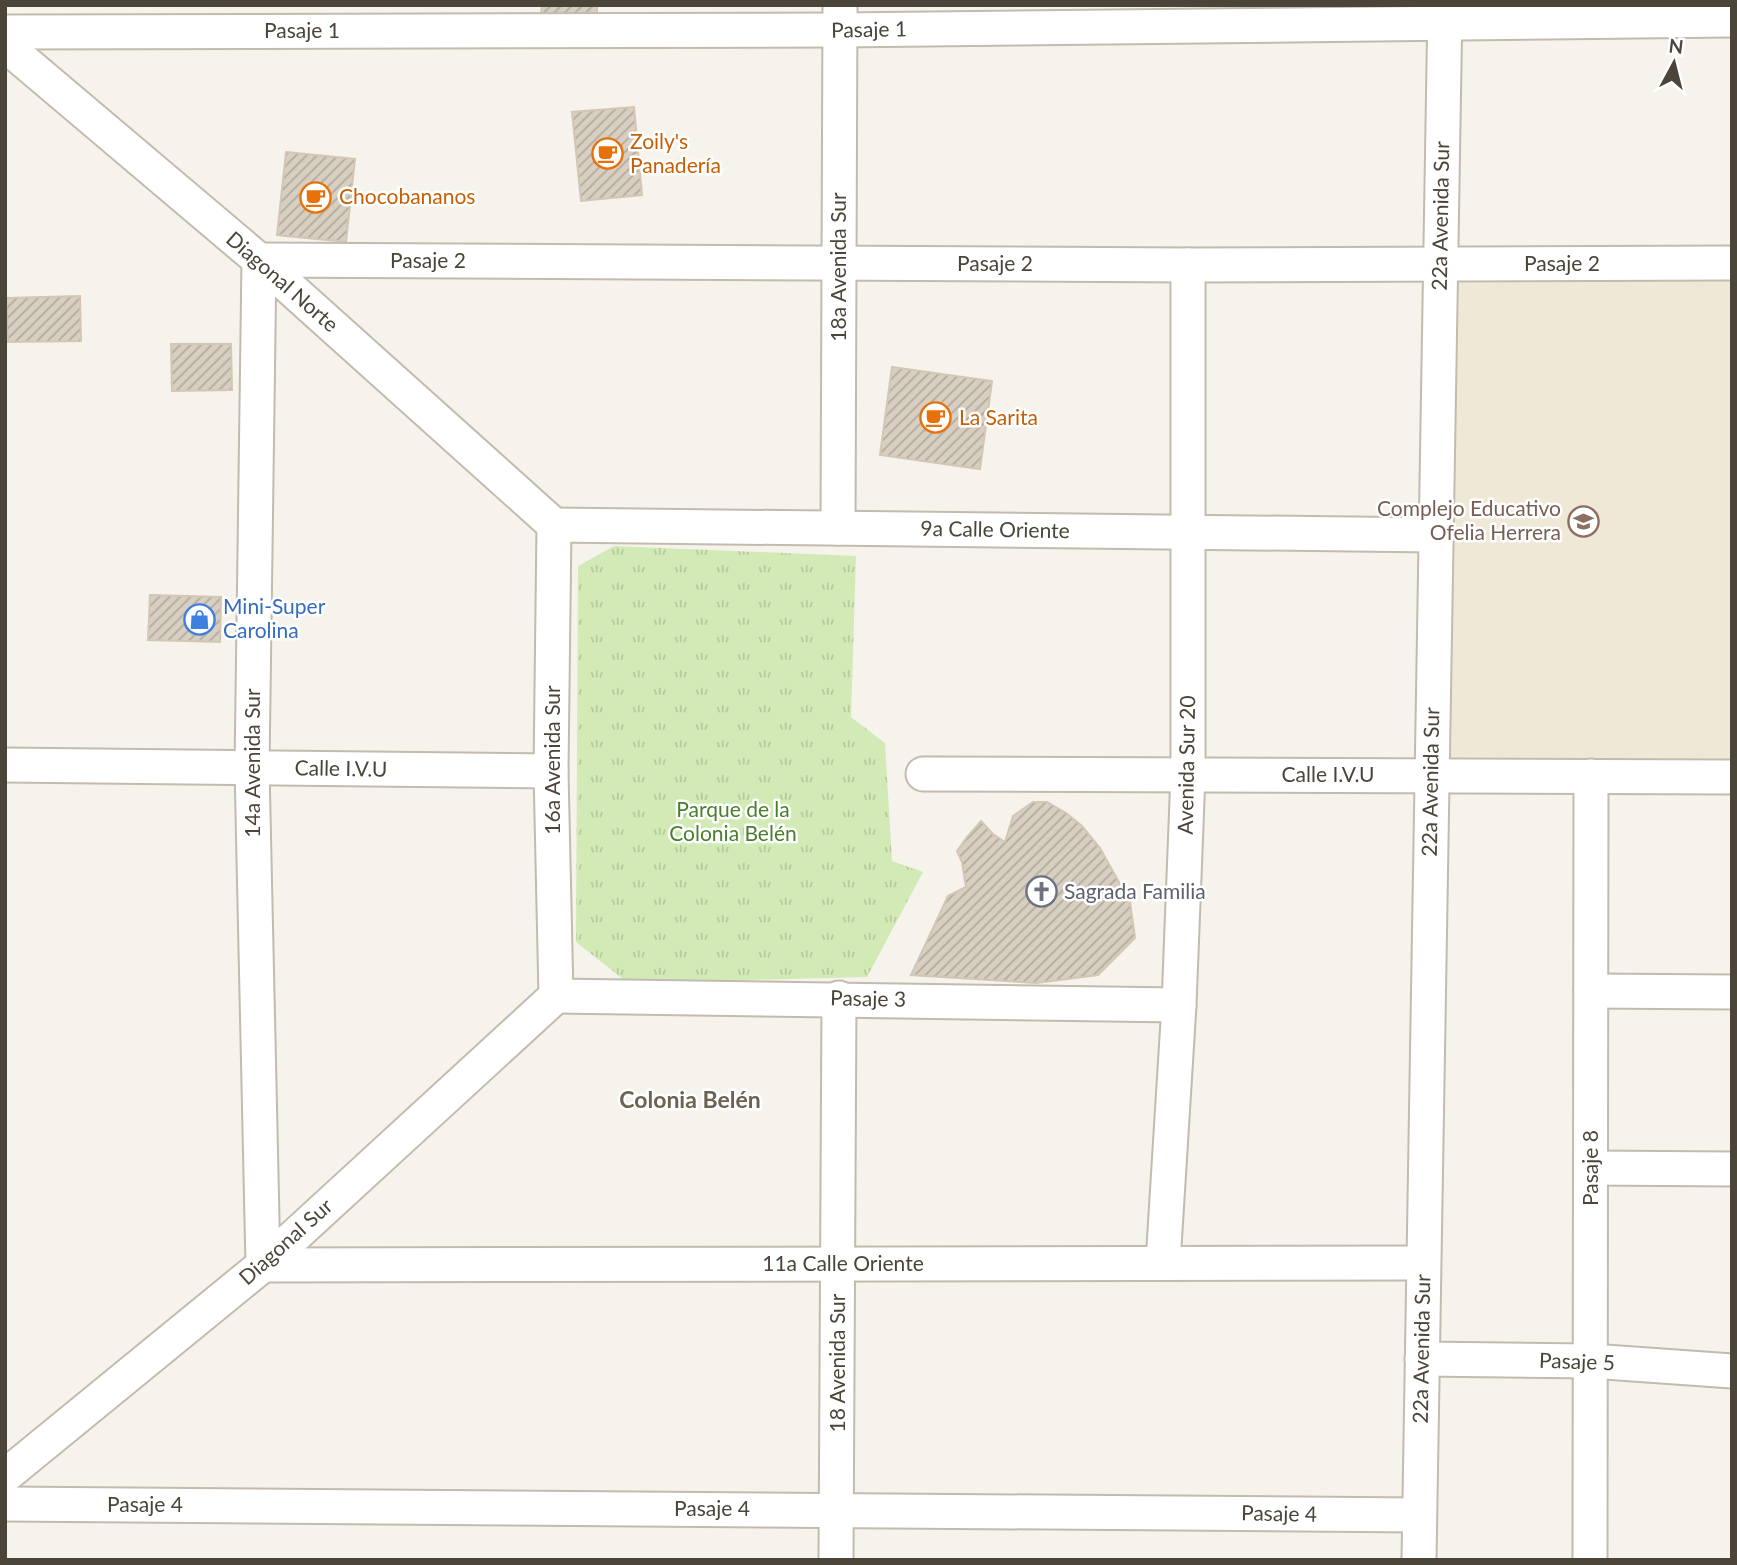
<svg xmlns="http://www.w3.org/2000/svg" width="1737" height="1565" font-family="Lato,sans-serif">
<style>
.education{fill:#efe8d6}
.grass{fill:url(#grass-tufts)}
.building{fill:url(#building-hatch);stroke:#d3c7b4;stroke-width:2}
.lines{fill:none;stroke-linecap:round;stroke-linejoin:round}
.minor-casing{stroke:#c2bbae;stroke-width:37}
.minor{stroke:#fff;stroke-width:33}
.labels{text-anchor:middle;stroke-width:5;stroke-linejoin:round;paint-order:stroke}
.street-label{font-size:21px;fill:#4b4439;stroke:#fff}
.food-label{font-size:21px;fill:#c56008;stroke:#fff;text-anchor:start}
.education-label{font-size:21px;fill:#785e54;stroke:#fff;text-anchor:end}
.shop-label{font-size:21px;fill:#366cbe;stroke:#fff;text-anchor:start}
.park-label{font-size:21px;fill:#4a7f2a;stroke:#fff}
.worship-label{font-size:21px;fill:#5b616d;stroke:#fff;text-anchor:start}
.neighbourhood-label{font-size:23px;font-weight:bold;fill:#6e6250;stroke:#fff}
</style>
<defs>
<pattern id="grass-tufts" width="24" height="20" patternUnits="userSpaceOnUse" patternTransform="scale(1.75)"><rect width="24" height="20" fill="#d2eab5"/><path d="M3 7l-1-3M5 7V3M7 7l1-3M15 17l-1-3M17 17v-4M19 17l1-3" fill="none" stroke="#b6ca9c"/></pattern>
<pattern id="building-hatch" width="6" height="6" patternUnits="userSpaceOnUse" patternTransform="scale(1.75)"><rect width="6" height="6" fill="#d8cfc1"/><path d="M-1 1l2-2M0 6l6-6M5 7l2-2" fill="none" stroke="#b1aa9e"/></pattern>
</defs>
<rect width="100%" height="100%" fill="#f6f3ec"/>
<path class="education" d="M 1441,264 L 1732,266 L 1732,777 L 1432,776 Z"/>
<path class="grass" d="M 614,546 L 856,556 L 851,717 L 885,743 L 892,861 L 923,872 L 867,977 L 628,983 L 576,942 L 578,566 Z"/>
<g class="building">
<path d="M 542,5 L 597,5 L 597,16 L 541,13 Z"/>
<path d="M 634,107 L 642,195 L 581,201 L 572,112 Z"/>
<path d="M 286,152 L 355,159 L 346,242 L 277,235 Z"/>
<path d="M 80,296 L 81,341 L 8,342 L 6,298 Z"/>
<path d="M 171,344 L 231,344 L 232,390 L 172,391 Z"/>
<path d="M 892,367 L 992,381 L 980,469 L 880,455 Z"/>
<path d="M 150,595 L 221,597 L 220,642 L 148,640 Z"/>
<path d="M 1033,802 L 1047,802 L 1066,813 L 1082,826 L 1100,848 L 1130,902 L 1135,938 L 1098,975 L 1036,983 L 911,975 L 948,896 L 966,887 L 962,862 L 957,851 L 967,837 L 981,821 L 993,834 L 1005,842 L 1013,816 Z"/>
</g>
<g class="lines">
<defs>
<g id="minor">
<path d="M 5,32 L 841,30 L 1732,20"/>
<path d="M 5,45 L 259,260 L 554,525"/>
<path d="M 554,525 L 1436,535"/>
<path d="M 554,525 L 551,771 L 556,996"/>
<path d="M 838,528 L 840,5"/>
<path d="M 5,765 L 551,771"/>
<path d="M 923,774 L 1732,777"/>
<path d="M 1591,991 L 1732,992"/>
<path d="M 556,996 L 1179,1005"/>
<path d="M 1591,1168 L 1732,1169"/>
<path d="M 1163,1263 L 1179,1005 L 1188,774 L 1188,265"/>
<path d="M 1423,1263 L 263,1265 L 252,768 L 259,260 L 1188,265 L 1732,263"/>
<path d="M 1422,1359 L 1591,1361 L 1732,1371"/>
<path d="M 5,1476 L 263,1265 L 556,996"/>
<path d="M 5,1504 L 1419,1515"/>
<path d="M 836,1560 L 839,998"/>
<path d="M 1419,1560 L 1445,5"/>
<path d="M 1590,1560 L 1591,776"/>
</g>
</defs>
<use href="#minor" class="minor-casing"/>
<use href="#minor" class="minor"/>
</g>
<defs>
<symbol id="cafe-ring" viewBox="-11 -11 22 22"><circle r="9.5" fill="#fff" stroke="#e8710a" stroke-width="1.5"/><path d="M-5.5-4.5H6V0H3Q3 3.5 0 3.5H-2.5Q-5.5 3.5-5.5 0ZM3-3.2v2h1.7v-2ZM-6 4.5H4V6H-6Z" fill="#e8710a"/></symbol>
<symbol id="school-ring" viewBox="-11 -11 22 22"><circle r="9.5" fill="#fff" stroke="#8d6e63" stroke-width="1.5"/><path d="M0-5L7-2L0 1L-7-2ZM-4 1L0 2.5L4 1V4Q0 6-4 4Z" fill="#8d6e63"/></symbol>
<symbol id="shop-ring" viewBox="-11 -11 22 22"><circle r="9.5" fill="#fff" stroke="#3f7fe0" stroke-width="1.5"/><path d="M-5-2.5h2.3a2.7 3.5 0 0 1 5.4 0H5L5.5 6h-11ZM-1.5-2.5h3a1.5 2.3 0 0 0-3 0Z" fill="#3f7fe0"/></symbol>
<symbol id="church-ring" viewBox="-11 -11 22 22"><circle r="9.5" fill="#fff" stroke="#6b7280" stroke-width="1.5"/><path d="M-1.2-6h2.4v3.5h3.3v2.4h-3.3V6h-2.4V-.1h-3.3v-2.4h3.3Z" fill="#6b7280"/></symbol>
</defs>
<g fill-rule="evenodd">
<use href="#cafe-ring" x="590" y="136" width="35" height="35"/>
<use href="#cafe-ring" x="298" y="180" width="35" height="35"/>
<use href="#cafe-ring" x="918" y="400" width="35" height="35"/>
<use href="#school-ring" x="1566" y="504" width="35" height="35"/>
<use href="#shop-ring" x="182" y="602" width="35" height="35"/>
<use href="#church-ring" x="1024" y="874" width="35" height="35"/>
</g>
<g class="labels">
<g class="street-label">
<text transform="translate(869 30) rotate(-1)" y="7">Pasaje 1</text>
<text x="302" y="38">Pasaje 1</text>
<text transform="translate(1441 216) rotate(-89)" y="7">22a Avenida Sur</text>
<text x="428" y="268">Pasaje 2</text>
<text x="995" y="271">Pasaje 2</text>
<text x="1562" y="271">Pasaje 2</text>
<text transform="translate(839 267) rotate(-90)" y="7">18a Avenida Sur</text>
<text transform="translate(282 282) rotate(41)" y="7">Diagonal Norte</text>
<text transform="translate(995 530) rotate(1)" y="7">9a Calle Oriente</text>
<text transform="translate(553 760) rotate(-90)" y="7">16a Avenida Sur</text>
<text transform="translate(253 763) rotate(-90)" y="7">14a Avenida Sur</text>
<text transform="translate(1187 765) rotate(-89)" y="7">Avenida Sur 20</text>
<text transform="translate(341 769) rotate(1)" y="7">Calle I.V.U</text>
<text x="1328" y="782">Calle I.V.U</text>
<text transform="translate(1431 782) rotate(-89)" y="7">22a Avenida Sur</text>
<text transform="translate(868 999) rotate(1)" y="7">Pasaje 3</text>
<text transform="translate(1591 1168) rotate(-90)" y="7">Pasaje 8</text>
<text transform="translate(286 1242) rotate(-42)" y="7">Diagonal Sur</text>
<text x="843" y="1271">11a Calle Oriente</text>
<text transform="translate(1422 1349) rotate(-89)" y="7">22a Avenida Sur</text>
<text transform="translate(1577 1362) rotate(2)" y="7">Pasaje 5</text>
<text transform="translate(838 1363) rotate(-90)" y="7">18 Avenida Sur</text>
<text x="145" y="1512">Pasaje 4</text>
<text x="712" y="1516">Pasaje 4</text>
<text transform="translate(1279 1514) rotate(1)" y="7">Pasaje 4</text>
</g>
<g class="food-label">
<text x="630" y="149">Zoily's<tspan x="630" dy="24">Panadería</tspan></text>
<text x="339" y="204">Chocobananos</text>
<text x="959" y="425">La Sarita</text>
</g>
<g class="education-label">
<text x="1561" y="516">Complejo Educativo<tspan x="1561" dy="24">Ofelia Herrera</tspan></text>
</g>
<g class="shop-label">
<text x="223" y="614">Mini-Super<tspan x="223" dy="24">Carolina</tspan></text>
</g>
<g class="park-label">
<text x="733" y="817">Parque de la<tspan x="733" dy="24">Colonia Belén</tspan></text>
</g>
<g class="worship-label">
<text x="1064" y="899">Sagrada Familia</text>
</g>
<g class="neighbourhood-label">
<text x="690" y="1108">Colonia Belén</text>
</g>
</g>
<rect width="1737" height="1565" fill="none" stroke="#4b4439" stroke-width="14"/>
<g transform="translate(1674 63) rotate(7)" stroke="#ffffff" stroke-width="5" paint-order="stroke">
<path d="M0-5L12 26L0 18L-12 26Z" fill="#4b4439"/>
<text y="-10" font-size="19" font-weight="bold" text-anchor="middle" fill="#4b4439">N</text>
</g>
</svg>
